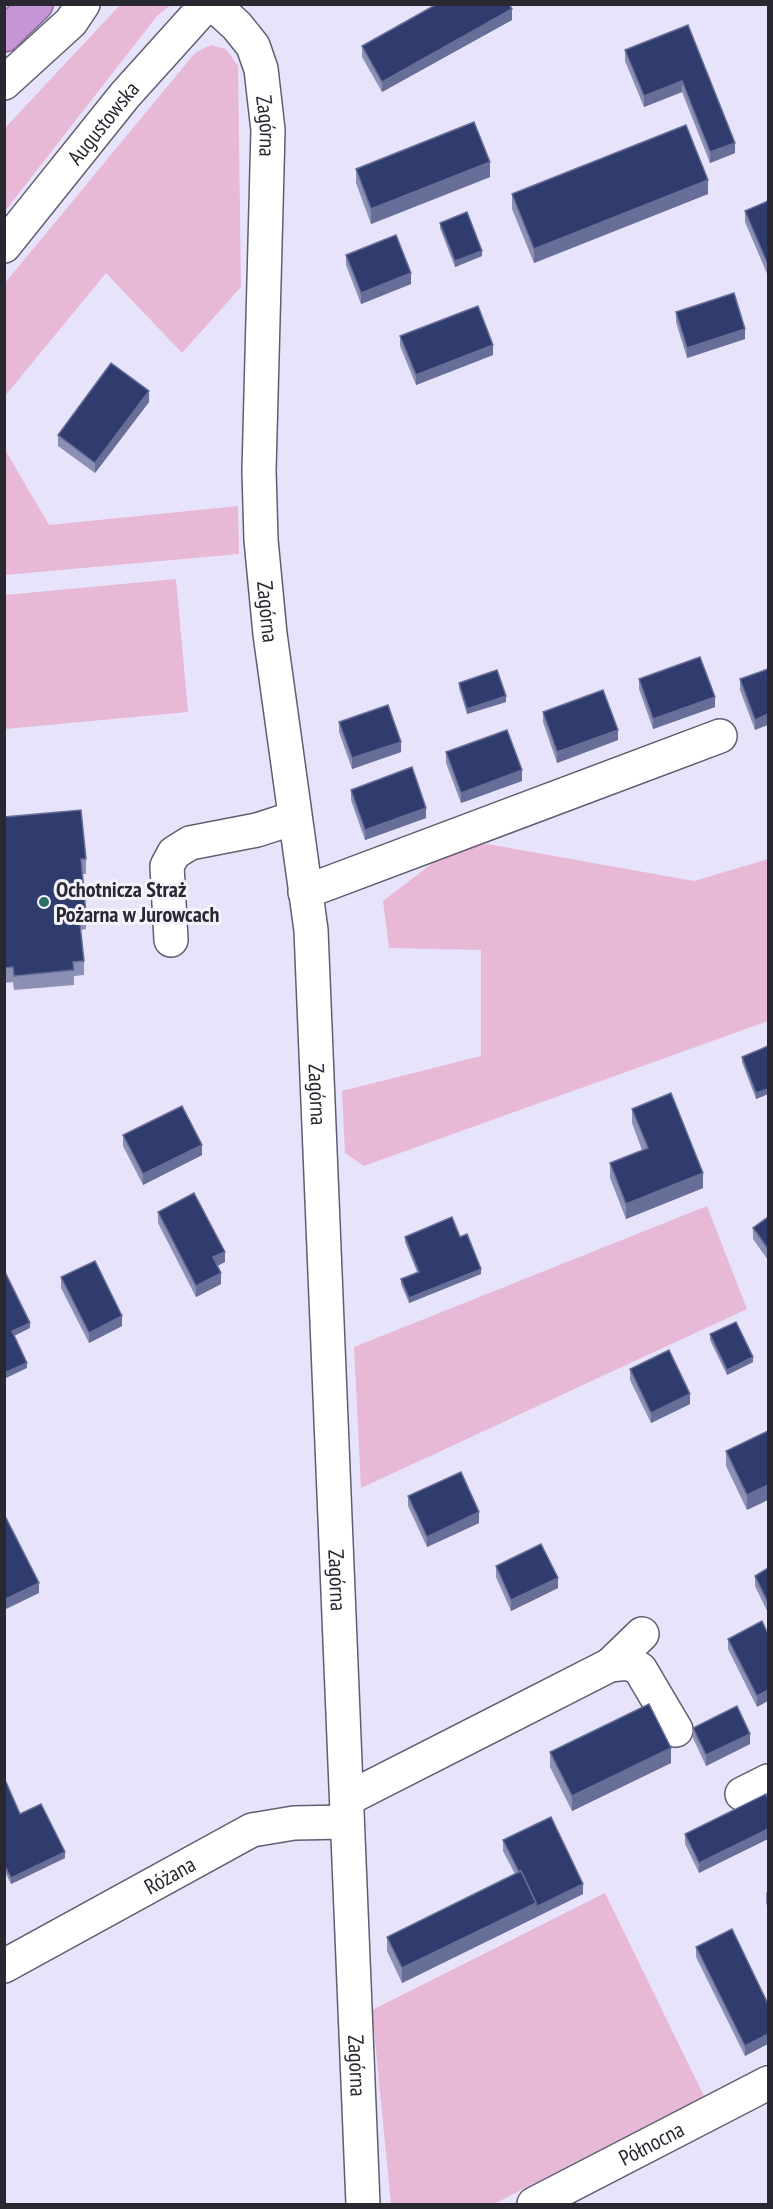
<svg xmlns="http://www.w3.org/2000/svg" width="773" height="2209" font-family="'PT Sans Narrow',sans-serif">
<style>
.green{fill:#e8b9d7}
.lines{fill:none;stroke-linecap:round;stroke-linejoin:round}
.minor-casing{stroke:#615d71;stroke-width:36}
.highway-casing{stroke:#8e6f9c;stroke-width:36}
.minor{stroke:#fff;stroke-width:33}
.highway{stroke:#c595d5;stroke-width:33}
.wall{fill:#8c90b4}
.shaded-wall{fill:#676e98}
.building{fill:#303c6d;stroke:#676e98;stroke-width:1.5}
.poi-dot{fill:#2b7064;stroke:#f4f3fc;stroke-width:2}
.labels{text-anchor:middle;stroke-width:6;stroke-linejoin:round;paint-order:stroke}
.street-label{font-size:22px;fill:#292831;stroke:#f4f3fc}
.poi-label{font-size:22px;font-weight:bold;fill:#292831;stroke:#f4f3fc;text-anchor:start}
</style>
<rect width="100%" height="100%" fill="#e7e3fb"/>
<g class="green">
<path d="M 120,5 L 171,5 L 157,16 L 5,211 L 5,128 Z"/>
<path d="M 211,45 L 226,49 L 238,66 L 241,287 L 182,353 L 106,273 L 5,396 L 5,283 L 195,53 Z"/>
<path d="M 4,448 L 49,525 L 238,506 L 239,554 L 5,575 Z"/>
<path d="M 176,579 L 188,712 L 5,729 L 5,595 Z"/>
<path d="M 487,844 L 694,881 L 768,859 L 768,1021 L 364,1166 L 345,1153 L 342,1091 L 481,1056 L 481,950 L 389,948 L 383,901 L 447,852 Z"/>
<path d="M 707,1206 L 747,1309 L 361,1488 L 354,1347 Z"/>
<path d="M 605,1893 L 704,2096 L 494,2204 L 391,2204 L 372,2010 Z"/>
</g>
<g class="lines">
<defs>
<g id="minor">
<path id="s1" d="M 213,4 L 237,26 L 253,46 L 261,69 L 268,130 L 259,471 L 261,540 L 270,634 L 311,930 L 363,2204"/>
<path d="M 4,83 L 71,22 L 83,4"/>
<path id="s2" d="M 4,246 L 125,95 L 207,4"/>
<path d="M 305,892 L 720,736"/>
<path d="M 171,940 L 167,866 L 174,853 L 190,843 L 257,830 L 294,818"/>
<path d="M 610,1665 L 642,1634"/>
<path d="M 742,1794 L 768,1781"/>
<path d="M 347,1799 L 610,1665 L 628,1663 L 640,1669 L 676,1730"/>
<path id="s3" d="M 4,1966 L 252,1830 L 294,1823 L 347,1822"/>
<path id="s4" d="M 534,2204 L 768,2083"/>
</g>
<path id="highway" d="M 4,35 L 36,4"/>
</defs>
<use href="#minor" class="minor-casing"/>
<use href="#highway" class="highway-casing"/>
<use href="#minor" class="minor"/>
<use href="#highway" class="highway"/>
</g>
<g class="wall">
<path d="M 512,20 L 382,92 L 362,57 L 362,46 Z"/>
<path d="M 688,25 L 735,153 L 710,163 L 682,92 L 644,107 L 625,61 L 625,50 Z"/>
<path d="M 356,169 L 490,177 L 371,224 L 356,183 Z"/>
<path d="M 512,194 L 708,194 L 534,263 L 512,209 Z"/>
<path d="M 768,201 L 768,276 L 745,222 L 745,211 Z"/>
<path d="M 440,223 L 482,256 L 455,267 L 440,228 Z"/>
<path d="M 346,255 L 411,284 L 361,304 L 346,265 Z"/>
<path d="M 676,312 L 745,339 L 687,358 L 676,322 Z"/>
<path d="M 400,336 L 493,355 L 416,385 L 400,346 Z"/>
<path d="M 149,402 L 95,473 L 58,446 L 58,435 Z"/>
<path d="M 768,669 L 755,730 L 740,690 L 740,679 Z"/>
<path d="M 639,679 L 715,707 L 653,729 L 639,689 Z"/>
<path d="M 459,683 L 506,702 L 467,714 L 459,688 Z"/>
<path d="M 543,712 L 618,740 L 557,763 L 543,722 Z"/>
<path d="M 339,722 L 401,752 L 352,769 L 339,732 Z"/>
<path d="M 446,752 L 522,781 L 461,803 L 446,763 Z"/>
<path d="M 351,790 L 426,818 L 365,840 L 351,800 Z"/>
<path d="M 4,817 L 86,859 L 86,874 L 83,874 L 86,914 L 86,929 L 81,930 L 84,961 L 84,975 L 74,976 L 74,985 L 14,990 L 13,982 L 4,983 Z"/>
<path d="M 768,1046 L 768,1094 L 756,1099 L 742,1062 L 742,1057 Z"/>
<path d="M 632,1109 L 703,1188 L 626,1219 L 610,1178 L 610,1163 L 642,1150 L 632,1123 Z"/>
<path d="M 123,1135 L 202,1155 L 143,1185 L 123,1146 Z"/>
<path d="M 158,1212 L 225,1262 L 217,1266 L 221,1284 L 196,1297 L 158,1223 Z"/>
<path d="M 768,1217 L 768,1260 L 753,1239 L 753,1228 Z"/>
<path d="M 405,1237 L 460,1237 L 481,1274 L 409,1303 L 401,1284 L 401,1279 L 417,1272 L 405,1242 Z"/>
<path d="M 61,1277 L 122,1326 L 89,1343 L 61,1288 Z"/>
<path d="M 710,1334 L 753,1362 L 727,1375 L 710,1340 Z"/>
<path d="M 630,1369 L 690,1404 L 651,1423 L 630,1380 Z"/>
<path d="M 768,1431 L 747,1510 L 726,1466 L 726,1451 Z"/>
<path d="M 408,1496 L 479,1523 L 427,1547 L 408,1506 Z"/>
<path d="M 496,1566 L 558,1588 L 511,1611 L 496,1577 Z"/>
<path d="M 768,1568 L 768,1613 L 755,1586 L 755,1576 Z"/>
<path d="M 762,1621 L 757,1707 L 728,1649 L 728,1639 Z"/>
<path d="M 693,1728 L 750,1744 L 706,1766 L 693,1738 Z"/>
<path d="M 550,1752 L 671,1763 L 572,1811 L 550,1767 Z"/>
<path d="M 4,1782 L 20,1814 L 65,1858 L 11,1884 L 4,1870 Z"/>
<path d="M 766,1794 L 699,1873 L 685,1844 L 685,1834 Z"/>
<path d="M 503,1840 L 583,1894 L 402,1983 L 387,1951 L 387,1937 L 515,1874 L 503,1851 Z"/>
<path d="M 768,1891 L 768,1908 L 766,1903 L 766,1893 Z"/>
<path d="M 696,1947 L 768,2004 L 745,2056 L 696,1957 Z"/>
</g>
<g class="shaded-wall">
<path d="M 512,9 L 512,20 L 382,92 L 382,82 Z"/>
<path d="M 682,81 L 682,92 L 644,107 L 644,96 Z"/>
<path d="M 735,143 L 735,153 L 710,163 L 710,152 Z"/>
<path d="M 490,162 L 490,177 L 371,224 L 371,209 Z"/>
<path d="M 708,180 L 708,194 L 534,263 L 534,249 Z"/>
<path d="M 482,251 L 482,256 L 455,267 L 455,261 Z"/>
<path d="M 411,273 L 411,284 L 361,304 L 361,293 Z"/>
<path d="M 745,329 L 745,339 L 687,358 L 687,348 Z"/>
<path d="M 493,345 L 493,355 L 416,385 L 416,375 Z"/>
<path d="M 149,391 L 149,402 L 95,473 L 95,463 Z"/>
<path d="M 506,696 L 506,702 L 467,714 L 467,709 Z"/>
<path d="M 715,697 L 715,707 L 653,729 L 653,719 Z"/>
<path d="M 768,714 L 768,725 L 755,730 L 755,720 Z"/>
<path d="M 618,730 L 618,740 L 557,763 L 557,752 Z"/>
<path d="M 401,742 L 401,752 L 352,769 L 352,758 Z"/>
<path d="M 522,770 L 522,781 L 461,803 L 461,793 Z"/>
<path d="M 426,808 L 426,818 L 365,840 L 365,830 Z"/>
<path d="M 768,1089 L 768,1094 L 756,1099 L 756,1093 Z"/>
<path d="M 202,1145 L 202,1155 L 143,1185 L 143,1174 Z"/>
<path d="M 703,1173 L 703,1188 L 626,1219 L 626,1204 Z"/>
<path d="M 225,1252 L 225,1262 L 213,1268 L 213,1257 Z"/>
<path d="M 481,1269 L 481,1274 L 409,1303 L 409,1298 Z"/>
<path d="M 221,1273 L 221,1284 L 196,1297 L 196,1286 Z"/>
<path d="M 122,1316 L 122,1326 L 89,1343 L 89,1333 Z"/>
<path d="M 30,1323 L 30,1328 L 12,1337 L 12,1331 Z"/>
<path d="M 753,1357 L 753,1362 L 727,1375 L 727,1370 Z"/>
<path d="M 27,1363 L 27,1368 L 4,1379 L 4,1373 Z"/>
<path d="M 690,1394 L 690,1404 L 651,1423 L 651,1413 Z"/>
<path d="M 768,1485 L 768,1500 L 747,1510 L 747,1495 Z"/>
<path d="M 479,1512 L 479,1523 L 427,1547 L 427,1537 Z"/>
<path d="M 558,1578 L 558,1588 L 511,1611 L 511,1600 Z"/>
<path d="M 39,1583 L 39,1593 L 4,1610 L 4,1600 Z"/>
<path d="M 768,1690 L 768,1701 L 757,1707 L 757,1696 Z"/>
<path d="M 750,1734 L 750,1744 L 706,1766 L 706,1755 Z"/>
<path d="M 671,1748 L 671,1763 L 572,1811 L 572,1796 Z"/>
<path d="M 768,1829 L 768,1839 L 699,1873 L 699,1863 Z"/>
<path d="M 65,1852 L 65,1858 L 11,1884 L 11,1878 Z"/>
<path d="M 583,1884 L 583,1894 L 402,1983 L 402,1968 L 536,1903 Z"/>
<path d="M 768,2034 L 768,2044 L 745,2056 L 745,2046 Z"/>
</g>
<g class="building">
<path d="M 437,4 L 509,4 L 512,9 L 382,82 L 362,46 Z"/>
<path d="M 688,25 L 735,143 L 710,152 L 682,81 L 644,96 L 625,50 Z"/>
<path d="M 474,122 L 490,162 L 371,209 L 356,169 Z"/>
<path d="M 686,125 L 708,180 L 534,249 L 512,194 Z"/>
<path d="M 768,201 L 768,265 L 745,211 Z"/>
<path d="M 467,212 L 482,251 L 455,261 L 440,223 Z"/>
<path d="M 396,235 L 411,273 L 361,293 L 346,255 Z"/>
<path d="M 734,293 L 745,329 L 687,348 L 676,312 Z"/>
<path d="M 478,306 L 493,345 L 416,375 L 400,336 Z"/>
<path d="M 111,363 L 149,391 L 95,463 L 58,435 Z"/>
<path d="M 700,657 L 715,697 L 653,719 L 639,679 Z"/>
<path d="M 768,669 L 768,714 L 755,720 L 740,679 Z"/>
<path d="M 497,670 L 506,696 L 467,709 L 459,683 Z"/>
<path d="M 603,690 L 618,730 L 557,752 L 543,712 Z"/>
<path d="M 388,705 L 401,742 L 352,758 L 339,722 Z"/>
<path d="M 507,730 L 522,770 L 461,793 L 446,752 Z"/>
<path d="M 412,767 L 426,808 L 365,830 L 351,790 Z"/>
<path d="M 81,810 L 86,859 L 81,859 L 86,914 L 79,915 L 84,961 L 73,962 L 74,970 L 14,976 L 13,967 L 4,968 L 4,817 Z"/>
<path d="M 768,1046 L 768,1089 L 756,1093 L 742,1057 Z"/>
<path d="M 671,1093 L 703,1173 L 626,1204 L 610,1163 L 648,1148 L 632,1109 Z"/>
<path d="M 182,1106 L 202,1145 L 143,1174 L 123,1135 Z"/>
<path d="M 194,1193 L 225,1252 L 213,1257 L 221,1273 L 196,1286 L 158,1212 Z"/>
<path d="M 452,1217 L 460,1237 L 467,1234 L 481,1269 L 409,1298 L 401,1279 L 419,1272 L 405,1237 Z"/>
<path d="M 768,1217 L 768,1249 L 753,1228 Z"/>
<path d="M 95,1261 L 122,1316 L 89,1333 L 61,1277 Z"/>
<path d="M 4,1270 L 30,1323 L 12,1331 L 27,1363 L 4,1373 Z"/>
<path d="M 736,1322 L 753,1357 L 727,1370 L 710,1334 Z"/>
<path d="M 669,1350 L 690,1394 L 651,1413 L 630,1369 Z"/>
<path d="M 768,1431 L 768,1485 L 747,1495 L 726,1451 Z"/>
<path d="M 461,1472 L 479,1512 L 427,1537 L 408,1496 Z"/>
<path d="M 4,1514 L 39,1583 L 4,1600 Z"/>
<path d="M 541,1544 L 558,1578 L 511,1600 L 496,1566 Z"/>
<path d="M 768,1568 L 768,1603 L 755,1576 Z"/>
<path d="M 762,1621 L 768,1634 L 768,1690 L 757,1696 L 728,1639 Z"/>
<path d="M 649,1704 L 671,1748 L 572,1796 L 550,1752 Z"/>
<path d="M 737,1706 L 750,1734 L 706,1755 L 693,1728 Z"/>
<path d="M 4,1782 L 6,1782 L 20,1814 L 41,1804 L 65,1852 L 11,1878 L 4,1864 Z"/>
<path d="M 766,1794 L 768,1799 L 768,1829 L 699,1863 L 685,1834 Z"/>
<path d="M 551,1817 L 583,1884 L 536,1907 L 536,1903 L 521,1871 L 519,1872 L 503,1840 Z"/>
<path d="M 521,1871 L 536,1903 L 402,1968 L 387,1937 Z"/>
<path d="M 732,1929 L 768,2004 L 768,2034 L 745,2046 L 696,1947 Z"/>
</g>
<circle class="poi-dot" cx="44" cy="902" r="6"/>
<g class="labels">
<g class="street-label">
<text dy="8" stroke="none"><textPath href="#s2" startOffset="158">Augustowska</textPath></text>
<text dy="8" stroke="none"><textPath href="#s1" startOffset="140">Zagórna</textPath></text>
<text dy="8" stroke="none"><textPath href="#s1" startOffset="626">Zagórna</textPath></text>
<text dy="8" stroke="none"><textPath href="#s1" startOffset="1112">Zagórna</textPath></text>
<text dy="8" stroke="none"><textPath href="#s1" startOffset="1598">Zagórna</textPath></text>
<text dy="8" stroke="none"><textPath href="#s3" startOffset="189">Różana</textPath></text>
<text dy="8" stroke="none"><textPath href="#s1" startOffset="2084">Zagórna</textPath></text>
<text dy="8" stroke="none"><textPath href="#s4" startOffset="132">Północna</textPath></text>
</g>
<g class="poi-label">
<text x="56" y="897">Ochotnicza Straż<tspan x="56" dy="25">Pożarna w Jurowcach</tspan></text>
</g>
</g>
<rect width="773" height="2209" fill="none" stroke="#292831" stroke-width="12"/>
</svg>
